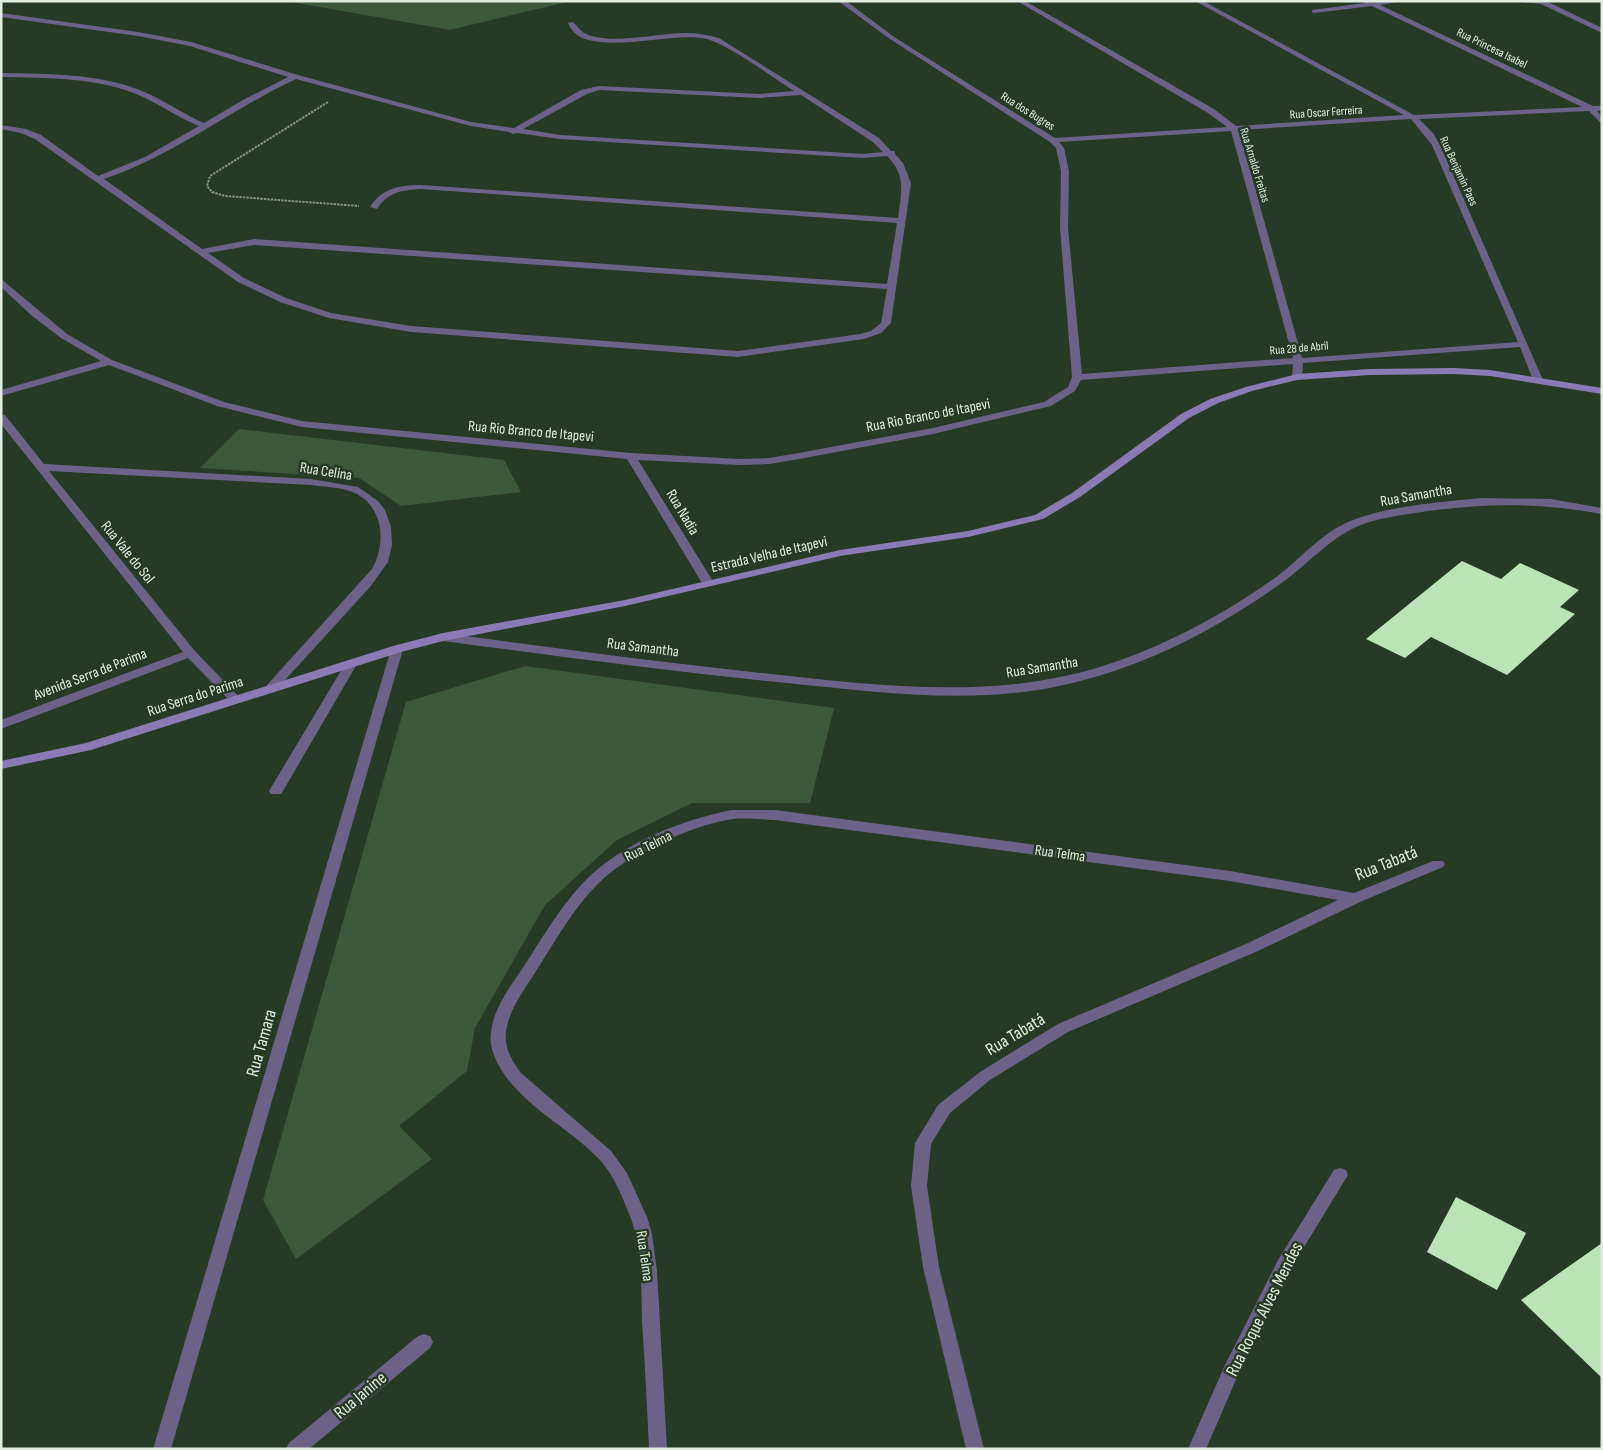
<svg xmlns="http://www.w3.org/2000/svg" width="1603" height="1450" font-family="'Sofia Sans Condensed',sans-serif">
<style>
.green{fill:#3d573a}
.building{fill:#bce2b8}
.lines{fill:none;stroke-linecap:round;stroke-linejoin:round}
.path{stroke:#849482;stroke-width:2;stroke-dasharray:2.5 1;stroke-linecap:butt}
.lane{fill:#6c6287;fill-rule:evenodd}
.street{fill:#6c6287;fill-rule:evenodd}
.secondary{fill:#8b7bb5;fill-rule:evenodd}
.labels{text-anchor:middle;stroke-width:5;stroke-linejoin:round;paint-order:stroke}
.far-street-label{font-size:12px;fill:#e1eddf;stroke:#273a25}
.street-label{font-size:15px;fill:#e1eddf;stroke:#273a25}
.near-street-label{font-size:18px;fill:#e1eddf;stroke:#273a25}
</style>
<rect width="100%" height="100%" fill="#273a25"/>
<g class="green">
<path d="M 286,1 L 571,1 L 450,30 Z"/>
<path d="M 239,429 L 504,460 L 521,492 L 401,506 L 359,478 L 200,468 Z"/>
<path d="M 525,666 L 834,708 L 810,803 L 692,803 L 617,840 L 545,905 L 475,1028 L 467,1071 L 399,1126 L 432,1159 L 296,1259 L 263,1200 L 406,702 Z"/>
</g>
<g class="building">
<path d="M 1462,561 L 1501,579 L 1520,563 L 1579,590 L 1560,607 L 1575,614 L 1507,675 L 1431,637 L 1405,658 L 1366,639 Z"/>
<path d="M 1456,1197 L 1526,1233 L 1497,1290 L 1427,1252 Z"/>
<path d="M 1602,1243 L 1602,1378 L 1521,1300 Z"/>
</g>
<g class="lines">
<path class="path" d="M 328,102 L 210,176 L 207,186 L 212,192 L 225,196 L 359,206"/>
<path class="lane" d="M 351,660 L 357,664 L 283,791 L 281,794 L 271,794 L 269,791 L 345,664 Z"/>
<g class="street">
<path d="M 838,1 L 846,1 L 894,37 L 1055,138 L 1227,127 L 1208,113 L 1017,1 L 1025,1 L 1214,109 L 1236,126 L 1404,115 L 1195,1 L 1203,1 L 1414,115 L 1582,107 L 1372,6 L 1314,13 L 1312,12 L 1312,10 L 1365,3 L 1363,1 L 1403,1 L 1380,5 L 1593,106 L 1602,106 L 1602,110 L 1597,111 L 1602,117 L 1602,124 L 1589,111 L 1419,119 L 1433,133 L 1440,145 L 1543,380 L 1538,383 L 1533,380 L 1520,347 L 1303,363 L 1302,377 L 1297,380 L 1292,377 L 1293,364 L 1081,380 L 1075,391 L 1051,406 L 933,434 L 799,459 L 769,464 L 739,465 L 638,460 L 714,583 L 708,586 L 702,583 L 627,459 L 302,427 L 217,406 L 109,365 L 1,396 L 1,390 L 101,361 L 61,338 L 31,315 L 1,287 L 1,279 L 67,334 L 112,360 L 224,402 L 302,421 L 631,453 L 739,459 L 769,458 L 799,453 L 933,428 L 1044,402 L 1068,387 L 1072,377 L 1060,228 L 1061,171 L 1056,148 L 1050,142 L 890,39 ZM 1411,119 L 1432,145 L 1518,342 L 1302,358 L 1239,130 ZM 1231,131 L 1293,358 L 1082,374 L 1068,228 L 1069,171 L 1064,148 L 1059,142 Z"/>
<path d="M 1510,1 L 1546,1 L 1602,28 L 1602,33 L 1541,4 Z"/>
<path d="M 1,13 L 138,32 L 191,42 L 298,75 L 471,122 L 514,128 L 581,90 L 599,86 L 759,94 L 794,91 C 773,78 725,41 702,38 C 669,33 605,53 577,35 C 573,32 570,27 568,23 L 573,22 C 576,25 580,30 584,33 C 610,46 656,33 685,33 C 697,33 708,35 719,38 L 879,138 L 891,151 L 895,151 L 895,154 L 903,163 L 911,183 L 891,323 L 881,333 L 864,339 L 738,357 L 411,332 L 329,318 L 280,302 L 238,282 L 35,139 L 21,133 L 1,129 L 1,125 L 26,129 L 41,135 L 98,176 L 145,157 L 199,126 C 176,117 157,102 134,93 C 92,77 46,78 1,77 L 1,73 C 48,74 98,73 142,91 C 164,100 183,114 204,123 L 243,100 L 288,77 L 190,46 L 138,36 L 1,17 ZM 296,79 L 471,126 L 509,132 L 513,134 L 517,133 L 560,139 L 863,158 L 887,156 C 907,176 901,193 898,218 L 421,185 C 400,185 382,188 370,207 L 377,209 C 388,192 402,190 421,189 L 897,223 L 887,284 L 254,239 L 202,249 L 104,179 C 173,156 230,110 296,79 ZM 599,90 L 759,98 L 801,95 L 873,142 L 883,152 L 863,154 L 560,135 L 523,129 L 587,94 ZM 254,245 L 887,289 L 881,323 L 871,331 L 860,334 L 738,351 L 411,326 L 331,313 L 286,298 L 244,278 L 208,253 Z"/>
<path d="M 1,414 L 5,415 L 44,464 L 311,479 L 358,487 L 378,501 L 385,510 L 391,527 L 392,545 L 388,562 L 370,587 L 275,691 L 267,691 L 265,688 L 267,685 L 372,569 C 386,544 384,509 357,494 C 343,487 326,487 311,485 L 49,471 L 194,650 L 242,700 L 236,704 L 232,703 L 188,658 L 1,729 L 1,720 L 183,652 L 1,424 Z"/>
<path d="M 1482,498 L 1551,499 L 1602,508 L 1602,514 C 1536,502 1480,503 1415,513 C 1395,516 1374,519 1356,527 C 1328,540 1308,564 1283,582 C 1216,630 1141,669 1059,686 C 970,705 876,692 787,683 C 672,672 557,656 443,641 L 437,637 L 443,633 C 546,647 649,661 752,672 C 872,685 999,703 1115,662 C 1173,642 1229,611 1279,575 C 1302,557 1321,534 1348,522 C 1385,506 1442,502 1482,498 Z"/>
<path d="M 397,645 L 403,649 L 171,1449 L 153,1449 L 391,649 Z"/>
<path d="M 732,810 L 775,810 L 1230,871 L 1354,893 L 1433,861 L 1443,861 L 1445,864 L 1443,867 L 1360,902 L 1258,951 L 1068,1032 L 990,1080 L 950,1113 L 931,1144 L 927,1186 L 939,1267 L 984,1449 L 966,1449 L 923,1267 L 911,1186 L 915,1143 L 938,1105 L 980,1072 L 1058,1024 L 1248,943 L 1338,900 L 1230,881 L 775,820 C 761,819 747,818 733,819 C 695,825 654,844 621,865 C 584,889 561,932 538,968 C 526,988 509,1008 506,1032 C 504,1048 512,1061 521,1073 L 611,1151 L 627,1173 L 647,1217 L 652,1234 L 657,1271 L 667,1449 L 649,1449 C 647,1406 645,1364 642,1322 C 641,1287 643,1249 630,1216 C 622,1196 614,1175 599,1159 C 567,1126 520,1105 498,1064 C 493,1054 489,1043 491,1032 C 494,1005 514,982 528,960 C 551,924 575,883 611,859 C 646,835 690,818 732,810 Z"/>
<path d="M 1340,1168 L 1346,1170 L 1348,1175 L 1290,1270 L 1238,1375 L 1206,1449 L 1188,1449 L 1225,1365 L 1278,1260 L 1334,1170 Z"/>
<path d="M 424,1334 L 430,1336 L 433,1342 L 430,1348 L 309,1449 L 286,1449 L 289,1443 L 418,1336 Z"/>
</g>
<path class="secondary" d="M 1454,368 L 1490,370 L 1602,388 L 1602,394 L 1490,376 L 1454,374 L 1370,375 L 1297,380 L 1252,391 L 1218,403 L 1189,418 L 1080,497 L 1043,519 L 968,537 L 840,556 L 625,606 L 443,641 L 401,652 L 91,750 L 1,769 L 1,761 L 86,743 L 393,646 L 443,633 L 625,600 L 840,550 L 968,531 L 1035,515 L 1072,493 L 1181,414 L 1210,399 L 1246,387 L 1297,374 L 1370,369 Z"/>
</g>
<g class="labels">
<g class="far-street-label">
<text transform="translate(1492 48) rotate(26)" y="4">Rua Princesa Isabel</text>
<text transform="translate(1028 111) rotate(32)" y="4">Rua dos Bugres</text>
<text transform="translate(1326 112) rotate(-4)" y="4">Rua Oscar Ferreira</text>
<text transform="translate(1255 165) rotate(73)" y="4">Rua Arnaldo Freitas</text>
<text transform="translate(1459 171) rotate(65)" y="4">Rua Benjamin Paes</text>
<text transform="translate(1299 348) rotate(-5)" y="4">Rua 28 de Abril</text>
</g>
<g class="street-label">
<text transform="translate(928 415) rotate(-11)" y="5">Rua Rio Branco de Itapevi</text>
<text transform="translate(531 431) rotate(5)" y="5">Rua Rio Branco de Itapevi</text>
<text transform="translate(326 471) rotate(9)" y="5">Rua Celina</text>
<text transform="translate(1416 495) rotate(-10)" y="5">Rua Samantha</text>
<text transform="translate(683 512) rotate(59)" y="5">Rua Nadia</text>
<text transform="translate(128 552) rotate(51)" y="5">Rua Vale do Sol</text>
<text transform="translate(769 554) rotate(-13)" y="5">Estrada Velha de Itapevi</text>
<text transform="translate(643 647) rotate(7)" y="5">Rua Samantha</text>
<text transform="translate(1042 667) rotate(-9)" y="5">Rua Samantha</text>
<text transform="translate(90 674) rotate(-21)" y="5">Avenida Serra de Parima</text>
<text transform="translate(195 696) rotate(-18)" y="5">Rua Serra do Parima</text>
<text transform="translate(648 846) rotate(-27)" y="5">Rua Telma</text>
<text transform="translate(1060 853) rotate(8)" y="5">Rua Telma</text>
<text transform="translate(645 1256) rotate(82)" y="5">Rua Telma</text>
</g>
<g class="near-street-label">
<text transform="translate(1386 863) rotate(-22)" y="6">Rua Tabatá</text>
<text transform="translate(1015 1034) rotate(-31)" y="6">Rua Tabatá</text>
<text transform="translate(261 1043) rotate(-74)" y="6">Rua Tamara</text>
<text transform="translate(1264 1309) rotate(-63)" y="6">Rua Roque Alves Mendes</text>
<text transform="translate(360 1395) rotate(-40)" y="6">Rua Janine</text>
</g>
</g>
<rect width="1603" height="1450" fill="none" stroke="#e1eddf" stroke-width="5"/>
</svg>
